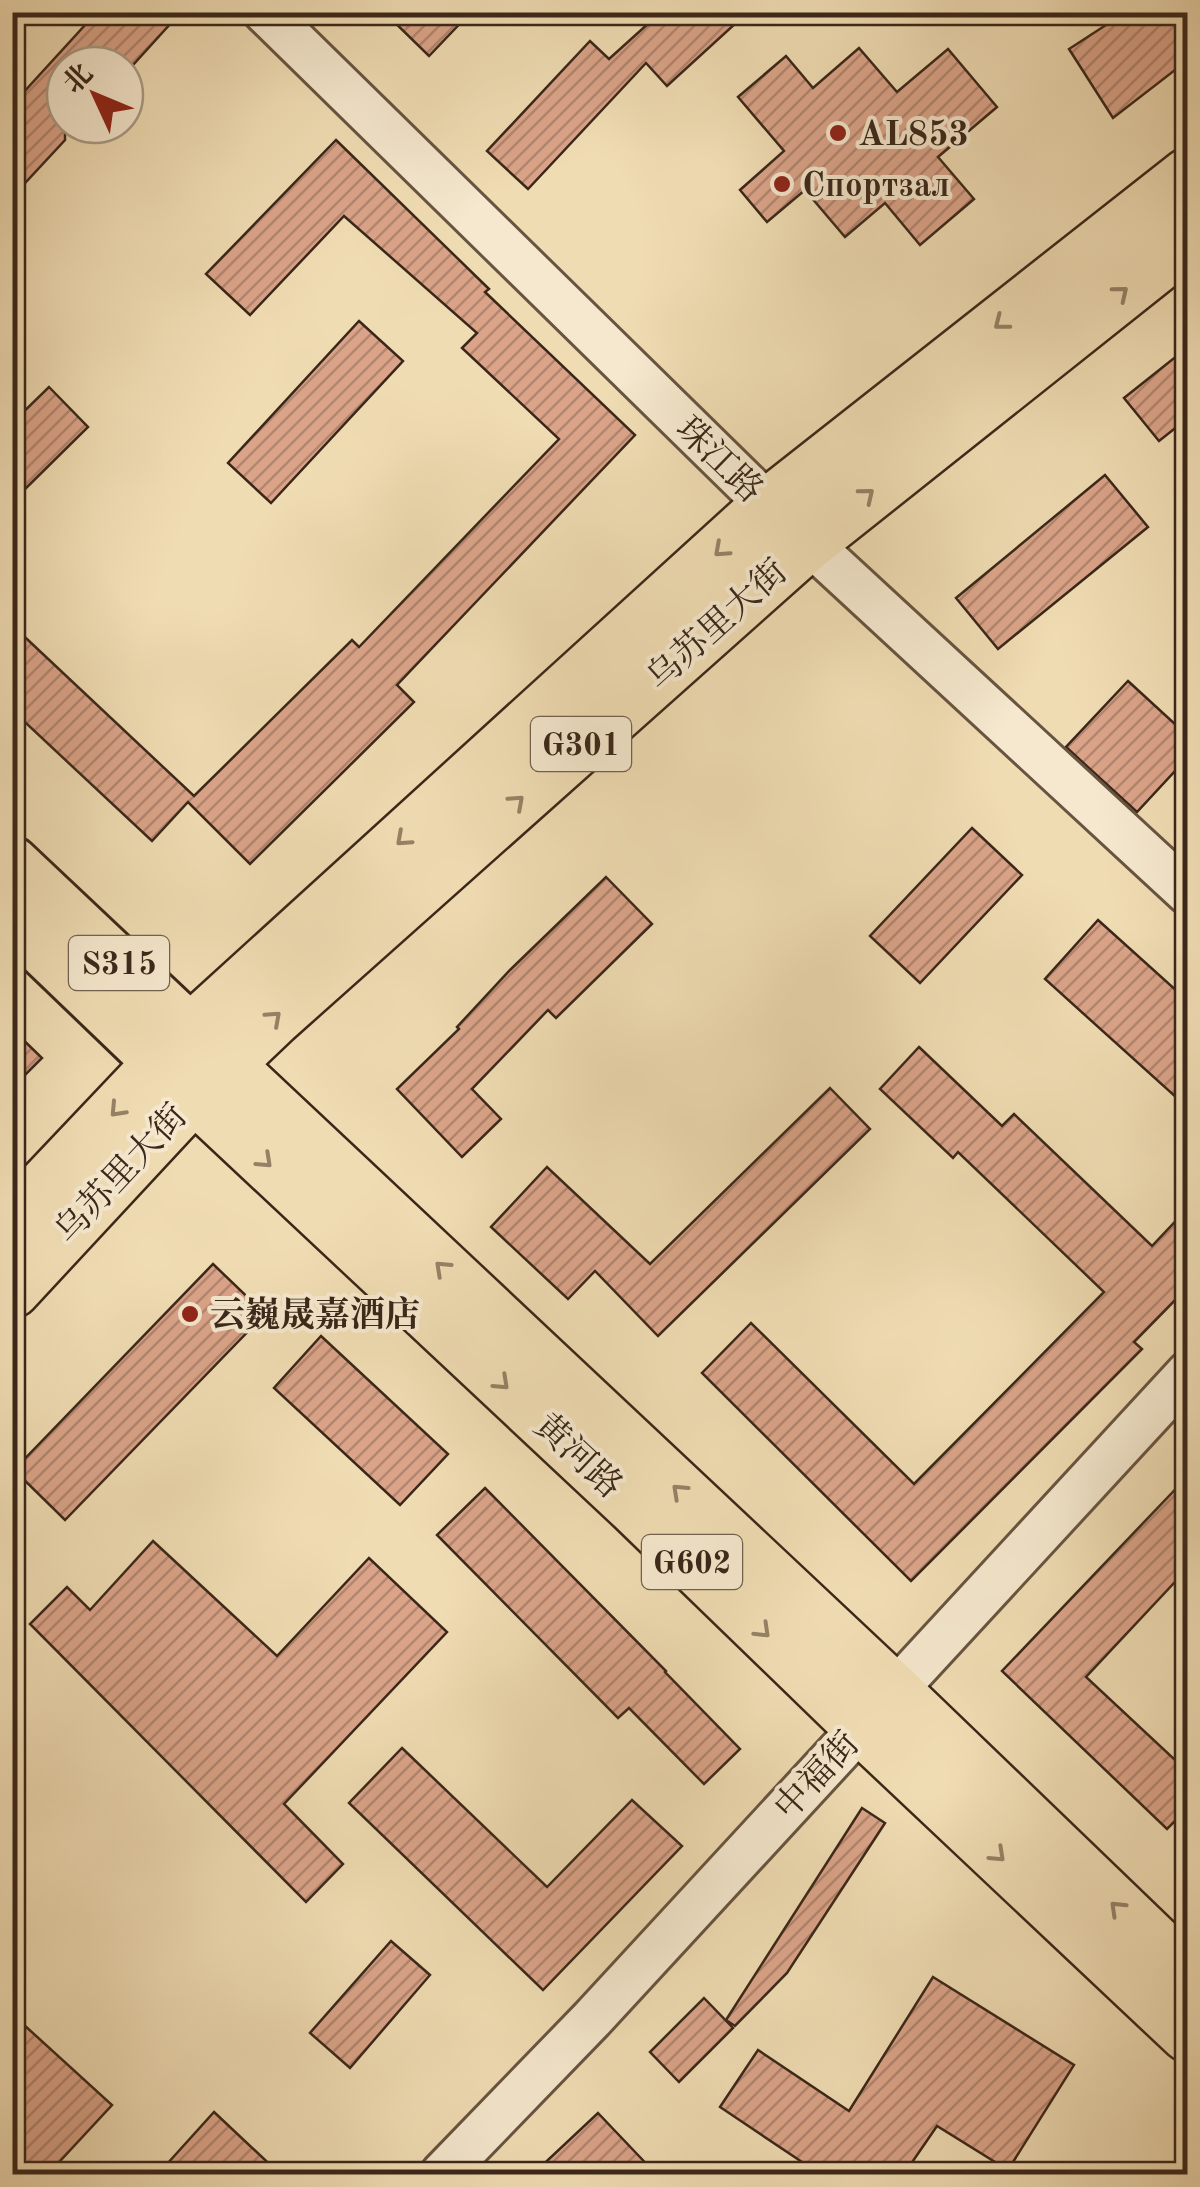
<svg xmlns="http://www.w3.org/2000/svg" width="1200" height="2187" font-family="'Old Standard TT','Noto Serif SC',serif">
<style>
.building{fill:url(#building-hatch);stroke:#3a2719;stroke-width:2.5}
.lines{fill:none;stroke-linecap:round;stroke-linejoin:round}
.minor-casing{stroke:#685440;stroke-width:48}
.major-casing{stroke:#3a2719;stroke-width:58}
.highway-casing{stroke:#3a2719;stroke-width:60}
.minor{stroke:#f5e8ce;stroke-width:42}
.major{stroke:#f0dcb3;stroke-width:52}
.highway{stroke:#f0dcb3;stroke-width:55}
.oneway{stroke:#958266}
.poi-dot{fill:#8f2418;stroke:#f5e8ce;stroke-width:4}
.labels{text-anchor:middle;stroke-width:8;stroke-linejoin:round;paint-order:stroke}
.shield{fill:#f5e8ce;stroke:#72614f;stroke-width:2.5}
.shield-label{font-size:32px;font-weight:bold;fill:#3a2719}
.poi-label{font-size:35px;font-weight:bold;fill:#3a2719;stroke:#f5e8ce;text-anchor:start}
.street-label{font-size:35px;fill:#3a2719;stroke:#f5e8ce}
</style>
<defs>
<pattern id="building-hatch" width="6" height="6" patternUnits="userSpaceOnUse" patternTransform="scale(2.5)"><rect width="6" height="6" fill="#dba489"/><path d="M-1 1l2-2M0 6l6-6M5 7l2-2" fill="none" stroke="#b3866f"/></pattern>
</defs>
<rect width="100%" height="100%" fill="#f0dcb3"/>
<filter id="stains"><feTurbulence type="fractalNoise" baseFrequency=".002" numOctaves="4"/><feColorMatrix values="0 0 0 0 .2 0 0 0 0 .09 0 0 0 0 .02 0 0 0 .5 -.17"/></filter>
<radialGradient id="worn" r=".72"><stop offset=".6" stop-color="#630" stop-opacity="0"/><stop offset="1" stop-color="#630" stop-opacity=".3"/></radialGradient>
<g class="building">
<path d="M 97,12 L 181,12 L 133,65 L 65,65 L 65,140 L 12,197 L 12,105 Z"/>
<path d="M 384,12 L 471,12 L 429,56 Z"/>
<path d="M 661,12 L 748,12 L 667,86 L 646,63 L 528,189 L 487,151 L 590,41 L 609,59 Z"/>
<path d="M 1126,12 L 1188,12 L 1188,60 L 1113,118 L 1069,49 Z"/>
<path d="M 859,48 L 897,92 L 948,49 L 997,107 L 938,157 L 974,199 L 920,245 L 885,203 L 845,237 L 805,190 L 767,222 L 740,190 L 784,151 L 738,97 L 786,56 L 813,88 Z"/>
<path d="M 336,140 L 489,289 L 485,292 L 635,435 L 397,685 L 414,702 L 250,864 L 188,802 L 152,841 L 12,710 L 12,625 L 194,796 L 352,640 L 359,647 L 559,439 L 462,348 L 477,333 L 344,216 L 250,315 L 206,274 Z"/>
<path d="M 359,321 L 403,361 L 271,503 L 228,463 Z"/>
<path d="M 1188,347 L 1188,418 L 1159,441 L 1124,398 Z"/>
<path d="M 49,387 L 88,427 L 12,502 L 12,423 Z"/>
<path d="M 1105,475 L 1148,527 L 998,649 L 956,598 Z"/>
<path d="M 1128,681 L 1188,736 L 1188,757 L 1137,812 L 1066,747 Z"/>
<path d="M 972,828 L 1022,875 L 920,983 L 870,936 Z"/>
<path d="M 606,877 L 652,924 L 556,1018 L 548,1010 L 472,1089 L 501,1119 L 462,1157 L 397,1089 L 459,1029 L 457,1027 L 510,970 Z"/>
<path d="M 1098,920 L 1188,1001 L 1188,1108 L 1045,979 Z"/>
<path d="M 12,1029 L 42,1058 L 12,1088 Z"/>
<path d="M 919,1047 L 1002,1126 L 1014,1114 L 1152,1246 L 1188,1208 L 1188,1287 L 1134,1342 L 1142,1349 L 911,1581 L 702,1373 L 751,1323 L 914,1484 L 1104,1292 L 958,1152 L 953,1158 L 880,1089 Z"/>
<path d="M 830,1088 L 870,1129 L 658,1336 L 595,1271 L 568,1299 L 491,1227 L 547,1167 L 650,1264 Z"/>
<path d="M 213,1264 L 265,1314 L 65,1520 L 14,1470 Z"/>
<path d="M 321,1336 L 448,1454 L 400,1505 L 274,1388 Z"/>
<path d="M 1188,1476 L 1188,1568 L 1086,1677 L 1188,1772 L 1188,1808 L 1167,1829 L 1002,1671 Z"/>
<path d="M 485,1488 L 666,1671 L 665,1672 L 740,1749 L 704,1784 L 629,1708 L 618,1718 L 437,1535 Z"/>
<path d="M 153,1541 L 277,1656 L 369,1558 L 447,1632 L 284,1804 L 343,1864 L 306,1902 L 30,1624 L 67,1587 L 90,1610 Z"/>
<path d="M 402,1748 L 547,1887 L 632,1800 L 682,1846 L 543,1990 L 349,1803 Z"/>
<path d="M 862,1808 L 885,1823 L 787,1973 L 735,2026 L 726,2020 Z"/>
<path d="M 391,1941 L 430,1975 L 350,2068 L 310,2033 Z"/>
<path d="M 933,1977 L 1074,2065 L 1008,2170 L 937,2126 L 904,2174 L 820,2174 L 720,2107 L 758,2050 L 849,2111 Z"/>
<path d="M 704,1998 L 733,2028 L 679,2082 L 650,2052 Z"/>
<path d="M 12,2014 L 112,2105 L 48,2174 L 12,2174 Z"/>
<path d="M 214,2112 L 280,2174 L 158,2174 Z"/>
<path d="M 598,2113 L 656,2174 L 533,2174 Z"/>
</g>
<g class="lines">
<defs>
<g id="minor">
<path d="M 265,12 L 769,506 L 1188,893"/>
<path d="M 442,2174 L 592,2019 L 1188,1373"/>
</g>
<g id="major">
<path d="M 12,863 L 223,1062"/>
<path d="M 12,920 L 191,1092"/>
</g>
<g id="highway">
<path d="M 224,1063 L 893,1691 L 1188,1975"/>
<path d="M 194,1094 L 635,1507 L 861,1726 L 1188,2034"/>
<path d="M 12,1221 L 192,1031 L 769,506 L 1188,176"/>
<path d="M 12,1290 L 194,1094 L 274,1018 L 807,543 L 1188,240"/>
</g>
</defs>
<use href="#minor" class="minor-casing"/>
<use href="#major" class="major-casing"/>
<use href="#highway" class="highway-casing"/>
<use href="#minor" class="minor"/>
<use href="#major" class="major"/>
<use href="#highway" class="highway"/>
</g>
<defs><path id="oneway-chevron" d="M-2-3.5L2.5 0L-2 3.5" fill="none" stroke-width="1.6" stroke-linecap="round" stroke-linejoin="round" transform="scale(2.5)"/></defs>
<g class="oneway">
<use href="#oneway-chevron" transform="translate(1121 293) rotate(-39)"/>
<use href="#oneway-chevron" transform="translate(1001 323) rotate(142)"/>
<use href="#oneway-chevron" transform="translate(867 495) rotate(-39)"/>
<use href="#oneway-chevron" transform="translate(721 550) rotate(138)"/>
<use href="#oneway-chevron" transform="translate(517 802) rotate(-42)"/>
<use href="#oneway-chevron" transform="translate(403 839) rotate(138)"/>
<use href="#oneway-chevron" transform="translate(274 1018) rotate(-42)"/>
<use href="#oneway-chevron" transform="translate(117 1110) rotate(133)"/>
<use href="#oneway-chevron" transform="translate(265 1161) rotate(43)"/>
<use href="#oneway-chevron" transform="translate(442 1268) rotate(-137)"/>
<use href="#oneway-chevron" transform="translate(502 1383) rotate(43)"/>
<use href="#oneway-chevron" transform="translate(679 1491) rotate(-137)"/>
<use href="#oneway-chevron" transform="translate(763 1631) rotate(44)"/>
<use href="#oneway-chevron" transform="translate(998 1855) rotate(43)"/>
<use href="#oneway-chevron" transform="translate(1117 1908) rotate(-136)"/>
</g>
<g class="poi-dot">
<circle cx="838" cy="133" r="10"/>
<circle cx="782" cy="184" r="10"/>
<circle cx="190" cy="1314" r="10"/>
</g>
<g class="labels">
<g class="shield">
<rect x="531" y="717" width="100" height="54" rx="8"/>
<rect x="69" y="936" width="100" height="54" rx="8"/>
<rect x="642" y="1535" width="100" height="54" rx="8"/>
</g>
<g class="shield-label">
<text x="581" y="755">G301</text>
<text x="119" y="974">S315</text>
<text x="692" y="1573">G602</text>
</g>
<g class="poi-label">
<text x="858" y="145">AL853</text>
<text x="802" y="196">Спортзал</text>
<text x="210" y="1326">云巍晟嘉酒店</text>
</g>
<g class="street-label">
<text transform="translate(720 459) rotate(44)" y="12">珠江路</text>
<text transform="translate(716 624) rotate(-42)" y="12">乌苏里大街</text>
<text transform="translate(120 1173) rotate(-47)" y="12">乌苏里大街</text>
<text transform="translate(579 1455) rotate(43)" y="12">黄河路</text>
<text transform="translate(816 1775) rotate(-47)" y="12">中福街</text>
</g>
</g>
<rect width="1200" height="2187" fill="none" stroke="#f0dcb3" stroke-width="50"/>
<rect x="15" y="15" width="1170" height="2157" fill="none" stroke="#3a2719" stroke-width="5"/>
<rect x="25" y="25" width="1150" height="2137" fill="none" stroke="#3a2719" stroke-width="2.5"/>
<g transform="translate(95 95) rotate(314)"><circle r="48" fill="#f5e8ce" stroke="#aa9b86" stroke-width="2.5"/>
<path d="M0-8L18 38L0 25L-18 38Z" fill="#8f2418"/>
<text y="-15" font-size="28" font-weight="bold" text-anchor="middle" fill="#3a2719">北</text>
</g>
<rect width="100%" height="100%" filter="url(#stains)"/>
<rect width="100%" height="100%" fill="url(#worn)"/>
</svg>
